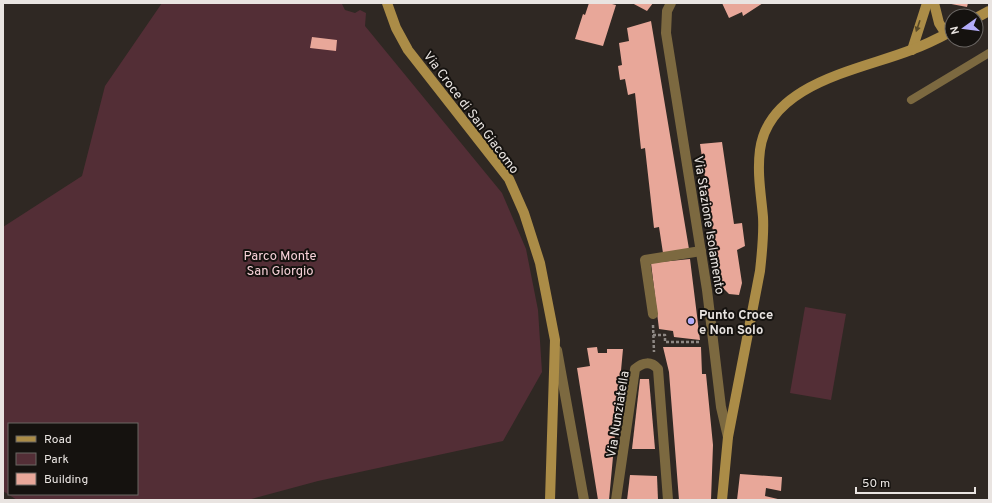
<svg xmlns="http://www.w3.org/2000/svg" width="992" height="503" font-family="Overpass,sans-serif">
<style>
.green{fill:#532e36;fill-rule:evenodd}
.building{fill:#e8a799}
.lines{fill:none;stroke-linecap:round;stroke-linejoin:round}
.path{stroke:#8e8884;stroke-width:2.5;stroke-dasharray:3 2;stroke-linecap:butt}
.lane{stroke:#7c6940;stroke-width:8}
.street{stroke:#7c6940;stroke-width:10}
.secondary{stroke:#ab8c47;stroke-width:10}
.oneway{fill:#584928}
.poi-dot{fill:#b3acf9;stroke:#15120f;stroke-width:1.5}
.labels{text-anchor:middle;stroke-width:4;stroke-linejoin:round;paint-order:stroke}
.street-label{font-size:13px;fill:#e9e4e1;stroke:#15120f}
.park-label{font-size:13px;fill:#f8d2d9;stroke:#15120f}
.poi-label{font-size:13px;font-weight:bold;fill:#e9e4e1;stroke:#15120f;text-anchor:start}
</style>
<rect width="100%" height="100%" fill="#2f2823"/>
<g class="green">
<path d="M 162,3 L 338,3 L 342,4 L 345,10 L 355,13 L 360,10 L 366,13 L 365,26 L 502,193 L 526,249 L 538,310 L 542,372 L 503,441 L 318,481 L 248,500 L 17,500 L 3,491 L 3,227 L 82,176 L 105,86 ZM 9,424 L 137,424 L 137,494 L 9,494 Z"/>
<path d="M 805,307 L 846,314 L 831,400 L 790,393 Z"/>
</g>
<g class="building">
<path d="M 589,3 L 608,3 L 616,5 L 603,46 L 575,39 L 583,14 L 585,15 Z"/>
<path d="M 632,3 L 653,3 L 647,11 Z"/>
<path d="M 722,3 L 763,3 L 743,16 L 742,12 L 729,18 Z"/>
<path d="M 946,3 L 968,3 L 967,7 Z"/>
<path d="M 651,21 L 689,249 L 663,253 L 659,227 L 654,228 L 645,148 L 641,149 L 635,93 L 628,95 L 625,79 L 620,80 L 618,66 L 622,65 L 619,43 L 629,41 L 627,28 Z"/>
<path d="M 312,37 L 337,40 L 336,51 L 310,48 Z"/>
<path d="M 722,142 L 734,224 L 742,223 L 745,246 L 737,250 L 742,283 L 739,295 L 729,294 L 721,286 L 700,144 Z"/>
<path d="M 690,259 L 700,340 L 674,337 L 673,331 L 659,329 L 651,263 Z"/>
<path d="M 597,347 L 598,353 L 607,353 L 607,349 L 623,349 L 609,500 L 598,500 L 577,368 L 590,366 L 587,348 Z"/>
<path d="M 663,347 L 701,347 L 702,374 L 706,374 L 713,445 L 711,500 L 679,500 L 669,372 Z"/>
<path d="M 640,379 L 649,379 L 655,449 L 632,449 Z"/>
<path d="M 740,474 L 782,477 L 781,491 L 766,488 L 765,496 L 782,500 L 737,500 Z"/>
<path d="M 630,475 L 657,476 L 658,500 L 627,500 Z"/>
</g>
<g class="lines">
<g class="path">
<path d="M 653,325 L 654,352"/>
<path d="M 653,335 L 665,335 L 665,342 L 701,342"/>
</g>
<path class="lane" d="M 911,100 L 989,53"/>
<g class="street">
<path d="M 671,3 L 667,11 L 666,33 L 707,290 L 721,407 L 728,437"/>
<path d="M 653,314 L 645,260 L 701,251"/>
<path d="M 557,350 L 584,500"/>
<path d="M 616,500 L 635,369 C 643,362 651,361 658,369 L 668,500"/>
</g>
<g class="secondary">
<path d="M 387,3 L 396,28 L 408,50 L 509,179 L 524,213 L 540,263 L 555,340 L 550,500"/>
<path d="M 934,3 L 939,23 L 946,34"/>
<path d="M 976,18 L 989,11"/>
<path d="M 912,50 L 927,3"/>
<path d="M 722,500 L 728,437 L 760,271 C 762,253 764,235 763,217 C 761,194 757,173 760,150 C 769,83 860,70 911,50 C 925,45 939,38 952,31"/>
</g>
</g>
<defs><path id="oneway-solid" d="M-6-.8H1V-3.2L6.5 0L1 3.2V.8H-6Z"/></defs>
<use class="oneway" href="#oneway-solid" transform="translate(918 26) rotate(109)"/>
<circle class="poi-dot" cx="691" cy="321" r="4"/>
<g class="labels">
<g class="street-label">
<text transform="translate(472 112) rotate(53)" y="5">Via Croce di San Giacomo</text>
<text transform="translate(710 225) rotate(81)" y="5">Via Stazione Isolamento</text>
<text transform="translate(617 414) rotate(-81)" y="5">Via Nunziatella</text>
</g>
<g class="park-label">
<text x="280" y="260">Parco Monte<tspan x="280" dy="15">San Giorgio</tspan></text>
</g>
<g class="poi-label">
<text x="699" y="319">Punto Croce<tspan x="699" dy="15">e Non Solo</tspan></text>
</g>
</g>
<rect width="992" height="503" fill="none" stroke="#e9e4e1" stroke-width="8"/>
<rect x="8" y="423" width="130" height="72" fill="#15120f" stroke="#6a6663"/>
<rect x="16" y="436" width="20" height="6" fill="#ab8c47" stroke="#6a6663"/>
<text x="44" y="443" font-size="12" fill="#e9e4e1">Road</text>
<rect x="16" y="453" width="20" height="12" fill="#532e36" stroke="#6a6663"/>
<text x="44" y="463" font-size="12" fill="#e9e4e1">Park</text>
<rect x="16" y="473" width="20" height="12" fill="#e8a799" stroke="#6a6663"/>
<text x="44" y="483" font-size="12" fill="#e9e4e1">Building</text>
<g transform="translate(964 28) rotate(256)"><circle r="19" fill="#15120f" stroke="#6a6663"/>
<path d="M0-3L7 15L0 10L-7 15Z" fill="#b3acf9"/>
<text y="-6" font-size="11" font-weight="bold" text-anchor="middle" fill="#e9e4e1">N</text>
</g>
<path d="M856 487v6h119v-6" fill="none" stroke="#e9e4e1" stroke-width="2"/>
<text x="862" y="487" font-size="12" fill="#e9e4e1" stroke="#15120f" stroke-width="3" paint-order="stroke">50 m</text>
</svg>
